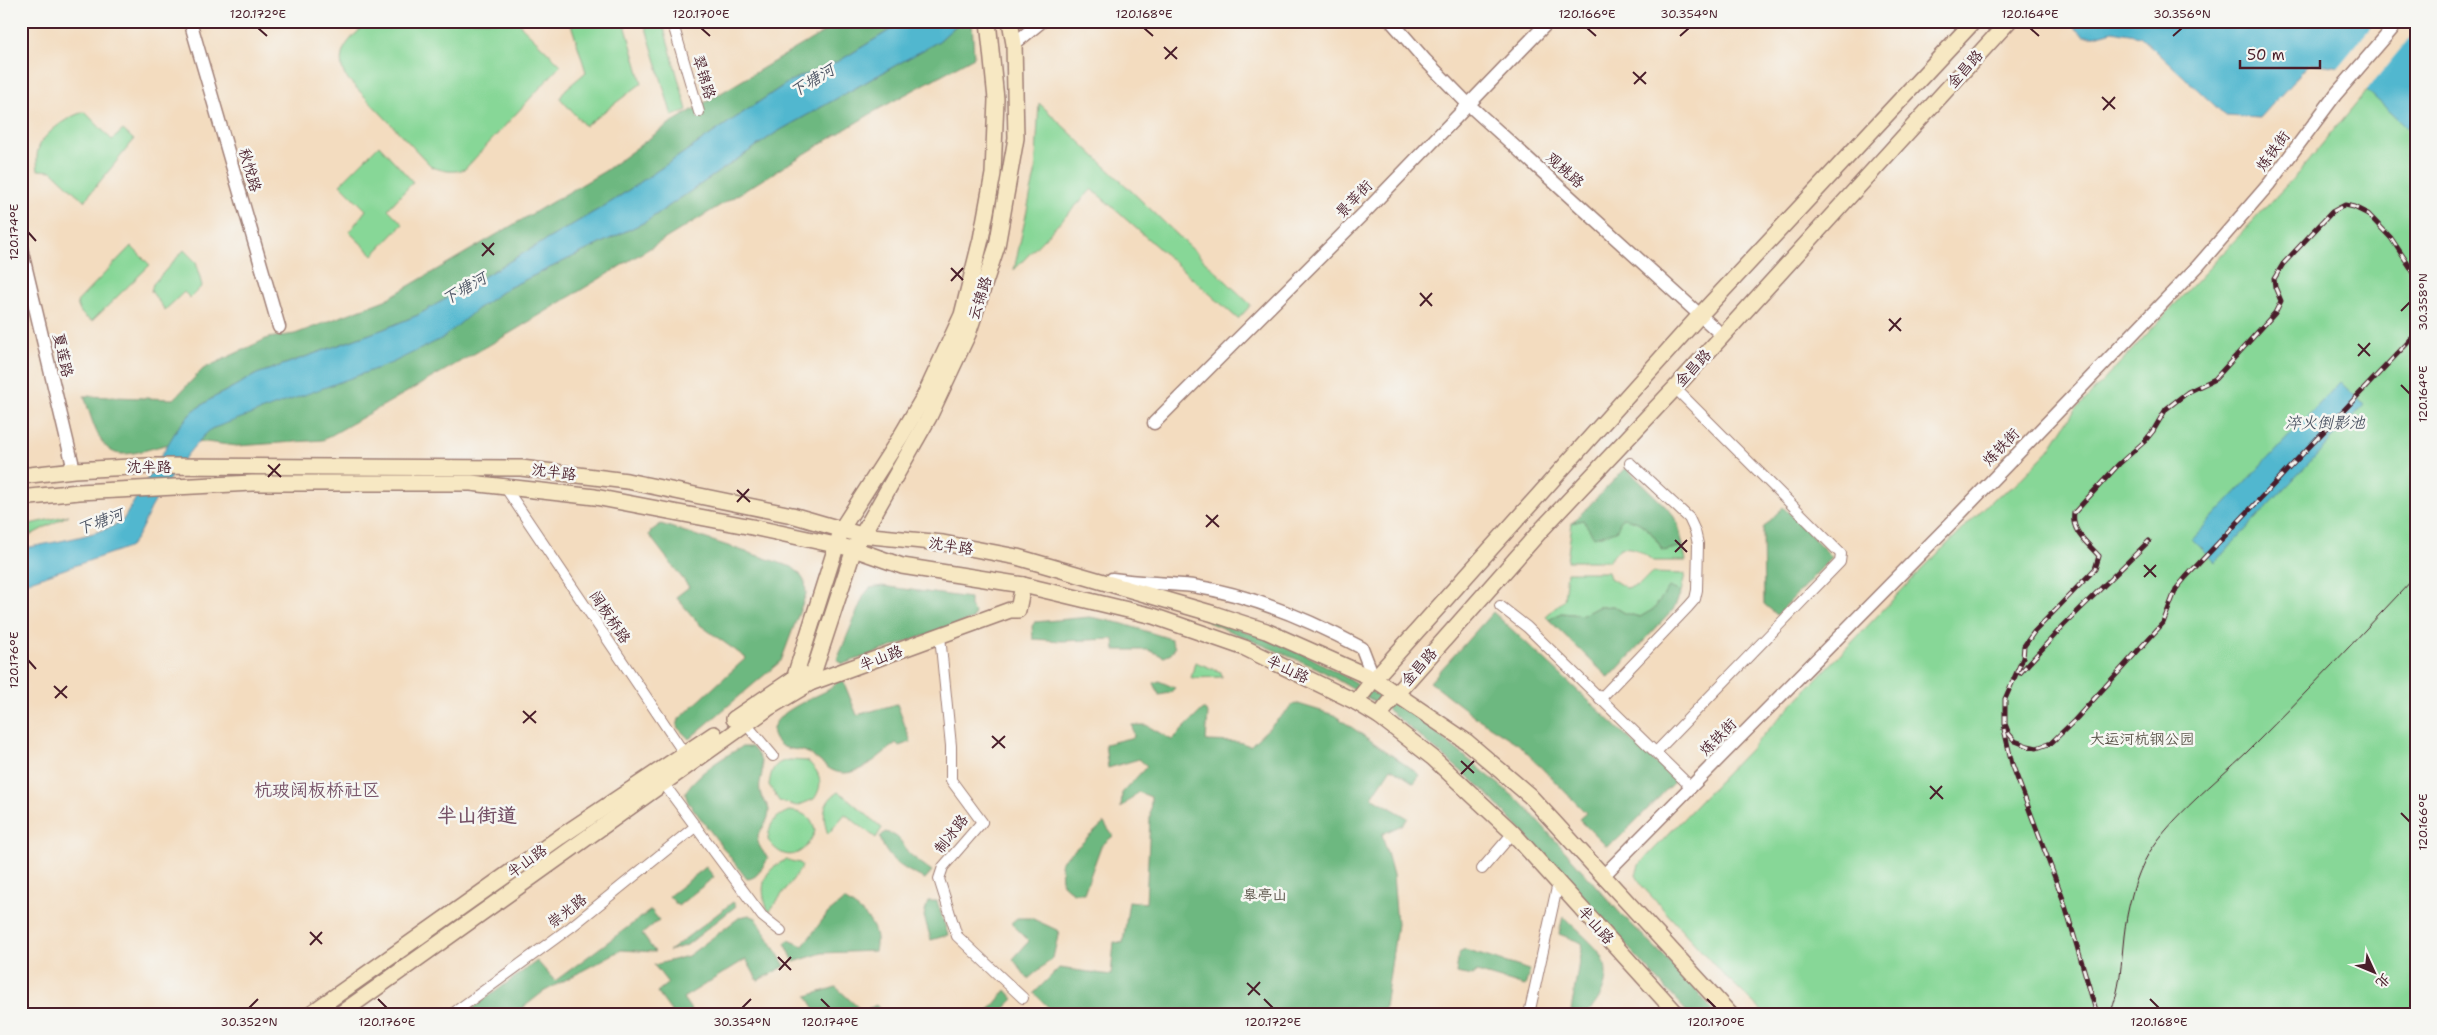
<svg xmlns="http://www.w3.org/2000/svg" width="2437" height="1035" font-family="'Shantell Sans','LXGW WenKai TC',sans-serif">
<style>
.green{fill:#87d797;stroke:#687b61}
.forest{fill:#6db880;stroke:#5c6c56}
.water{fill:#51b7cf;stroke:#4e6b7d}
.pier{fill:#f3dcbf}
.lines{fill:none;stroke-linecap:round;stroke-linejoin:round}
.minor-casing{stroke:#9e7e75;stroke-width:12}
.tertiary-casing{stroke:#9e7e75;stroke-width:15}
.secondary-casing{stroke:#9e7e75;stroke-width:18}
.minor{stroke:#fff;stroke-width:10}
.tertiary{stroke:#fff;stroke-width:12}
.secondary{stroke:#f7e8c3;stroke-width:15}
.tram{stroke:#4a1f2b;stroke-width:1}
.rail-casing{stroke:#4a1f2b;stroke-width:5}
.rail{stroke:#f6f6f2;stroke-width:3;stroke-dasharray:9;stroke-linecap:butt}
.ticks{fill:none;stroke:#4a1f2b;stroke-width:2}
.labels{text-anchor:middle;stroke-width:5;stroke-linejoin:round;paint-order:stroke}
.street-label{font-size:15px;fill:#4a1f2b;stroke:#f6f6f2}
.park-label{font-size:15px;fill:#5c564b;stroke:#f6f6f2}
.water-label{font-size:16px;font-style:italic;fill:#4c5464;stroke:#f6f6f2}
.quarter-label{font-size:18px;fill:#775368;stroke:#f6f6f2}
.district-label{font-size:20px;font-weight:bold;fill:#775368;stroke:#f6f6f2}
.neatline{fill:none;stroke:#4a1f2b;stroke-width:2}
.ticks-label{font-size:12px;text-anchor:middle;fill:#4a1f2b}
</style>
<rect width="100%" height="100%" fill="#f6f6f2"/>
<filter id="ink" filterUnits="userSpaceOnUse"><feTurbulence type="fractalNoise" baseFrequency=".02" numOctaves="2"/><feDisplacementMap in="SourceGraphic" scale="10" xChannelSelector="R" yChannelSelector="G"/><feConvolveMatrix kernelMatrix="1 2 1 2 8 2 1 2 1" color-interpolation-filters="sRGB"/></filter>
<filter id="wash" filterUnits="userSpaceOnUse"><feTurbulence type="fractalNoise" baseFrequency=".0096" numOctaves="4" result="noise"/><feDisplacementMap in="SourceGraphic" scale="20" xChannelSelector="R" yChannelSelector="G"/><feGaussianBlur stdDeviation="1.12" result="paint"/><feColorMatrix in="noise" values="0 0 0 0 0 0 0 0 0 0 0 0 0 0 0 0 0 1.4 0 .05"/><feComposite in="paint" operator="in"/></filter>
<g filter="url(#wash)">
<rect width="100%" height="100%" fill="#f3dcbf"/>
<g class="green">
<path d="M 369,21 L 520,21 L 521,26 L 561,65 L 465,169 C 453,173 444,171 432,167 L 345,76 C 333,50 352,38 369,21 Z"/>
<path d="M 570,21 L 624,21 L 642,83 L 585,126 L 560,98 L 566,89 L 586,72 Z"/>
<path d="M 644,21 L 662,21 L 687,110 L 672,116 Z"/>
<path d="M 2416,31 L 2416,1014 L 1765,1014 L 1716,967 L 1642,886 L 1636,875 L 1639,865 L 1923,568 L 1994,498 L 2013,487 L 2049,450 L 2073,413 L 2299,172 Z"/>
<path d="M 1039,103 L 1251,305 L 1238,319 L 1092,189 L 1014,270 L 1035,174 Z"/>
<path d="M 85,112 L 112,140 L 123,130 L 134,140 L 84,201 L 52,171 L 38,170 C 37,162 36,154 39,147 C 44,133 71,114 85,112 Z"/>
<path d="M 379,145 L 413,182 L 388,209 L 403,224 L 373,255 L 349,232 L 366,210 L 340,184 Z"/>
<path d="M 131,246 L 150,265 L 92,321 C 82,316 79,312 77,302 Z"/>
<path d="M 184,250 L 196,262 L 202,286 L 190,298 L 184,292 L 165,310 L 151,291 L 153,284 Z"/>
<path d="M 69,515 L 21,540 L 21,526 Z"/>
<path d="M 1622,517 C 1644,521 1652,532 1663,551 L 1683,546 L 1686,561 L 1653,561 C 1642,552 1635,546 1620,548 L 1609,561 L 1567,561 L 1572,523 L 1583,520 Z"/>
<path d="M 1567,572 L 1608,572 L 1610,578 L 1626,588 L 1639,585 L 1651,573 L 1685,574 L 1681,592 L 1669,588 L 1654,609 L 1640,617 L 1625,613 L 1613,606 L 1598,607 L 1583,615 L 1561,613 L 1549,620 L 1546,616 L 1564,600 Z"/>
<path d="M 1195,662 L 1221,672 L 1222,677 L 1191,678 Z"/>
<path d="M 790,760 L 807,761 C 821,772 824,785 814,799 L 797,806 L 779,801 L 769,785 C 771,770 774,762 790,760 Z"/>
<path d="M 838,792 L 846,797 L 882,828 L 876,838 L 845,814 L 828,834 C 822,818 822,802 838,792 Z"/>
<path d="M 789,811 C 804,812 812,817 815,831 C 805,856 785,865 768,840 C 769,824 774,817 789,811 Z"/>
<path d="M 786,860 L 800,863 L 802,867 L 769,912 C 758,889 762,870 786,860 Z"/>
</g>
<g class="forest">
<path d="M 842,21 L 905,21 L 839,61 L 790,81 L 611,202 L 418,315 L 384,329 L 257,374 L 211,399 L 193,411 L 177,429 L 169,444 C 155,447 137,454 123,454 C 98,455 91,414 84,396 L 174,399 L 203,369 L 268,338 L 295,334 L 385,300 L 605,171 L 669,124 Z"/>
<path d="M 961,21 L 972,21 L 974,57 L 877,110 L 512,332 L 323,440 L 237,446 L 198,441 L 211,429 L 477,309 L 506,289 L 647,221 L 777,132 L 939,41 Z"/>
<path d="M 1626,468 L 1671,512 L 1678,524 L 1683,546 L 1663,551 C 1653,533 1644,520 1622,518 L 1616,531 L 1594,537 L 1583,520 L 1572,523 Z"/>
<path d="M 1783,507 L 1832,557 L 1777,615 L 1764,604 L 1763,528 Z"/>
<path d="M 661,524 L 792,567 L 799,573 L 805,582 L 806,594 L 781,661 L 689,739 L 677,727 L 679,719 L 746,658 L 700,625 L 676,597 L 689,587 L 649,535 L 651,531 Z"/>
<path d="M 882,586 L 970,598 L 970,607 L 975,612 L 973,619 L 843,664 L 837,660 L 864,595 L 870,588 Z"/>
<path d="M 1669,587 L 1681,592 L 1673,610 L 1609,678 L 1549,620 L 1561,613 L 1583,615 L 1598,607 L 1613,606 L 1625,613 L 1640,617 L 1654,609 Z"/>
<path d="M 1493,612 L 1675,781 L 1617,840 L 1606,846 L 1579,819 L 1586,813 L 1518,744 L 1477,718 L 1430,682 Z"/>
<path d="M 1202,616 L 1296,649 L 1418,718 L 1523,804 L 1620,913 L 1691,983 L 1715,1014 L 1689,1014 L 1484,790 L 1387,709 L 1317,668 L 1208,622 Z"/>
<path d="M 1090,617 L 1120,623 L 1171,639 L 1175,647 L 1171,654 L 1164,657 L 1149,650 L 1115,650 L 1114,639 L 1062,641 L 1033,639 L 1032,626 L 1035,622 Z"/>
<path d="M 842,678 L 857,715 L 897,704 L 911,742 L 899,746 L 896,743 C 884,752 867,769 852,772 C 831,777 824,762 808,753 C 798,747 785,752 777,742 C 757,718 812,699 828,690 C 834,687 836,681 842,678 Z"/>
<path d="M 1159,681 L 1175,688 L 1170,693 L 1159,695 L 1154,683 Z"/>
<path d="M 1295,703 L 1334,715 L 1420,775 L 1414,783 L 1391,768 L 1372,797 L 1408,818 L 1402,825 L 1382,834 L 1393,875 L 1397,924 L 1384,1014 L 1055,1014 L 1034,993 L 1059,968 L 1111,975 L 1114,942 L 1123,943 L 1129,901 L 1146,903 L 1151,797 L 1138,792 L 1121,808 L 1122,793 L 1147,766 L 1139,759 L 1108,768 L 1105,744 L 1134,737 L 1132,725 L 1146,725 L 1172,740 L 1203,709 L 1208,713 L 1206,741 L 1239,742 L 1250,746 Z"/>
<path d="M 742,747 L 752,747 C 757,753 762,760 762,768 C 763,777 757,785 761,795 C 763,802 770,805 769,813 C 765,835 746,832 768,858 C 762,867 758,879 747,879 L 688,802 L 685,793 C 696,774 723,757 742,747 Z"/>
<path d="M 1104,823 L 1113,836 L 1101,846 L 1084,893 L 1073,893 L 1062,883 L 1061,862 Z"/>
<path d="M 885,832 C 905,837 900,846 912,856 C 918,861 925,866 932,871 L 925,879 C 905,870 886,860 880,837 Z"/>
<path d="M 706,867 L 714,877 L 678,906 L 669,896 Z"/>
<path d="M 844,900 C 863,911 881,926 875,951 L 822,953 L 794,962 L 785,943 L 789,940 L 803,946 L 827,914 Z"/>
<path d="M 928,901 L 937,901 L 948,935 L 931,940 L 924,916 Z"/>
<path d="M 733,902 L 736,906 L 687,945 L 669,951 Z"/>
<path d="M 651,910 L 659,920 L 642,934 L 655,952 L 621,950 L 543,992 L 515,1014 L 465,1014 L 537,961 L 555,981 Z"/>
<path d="M 749,915 L 756,918 L 785,966 L 758,981 L 746,959 L 683,998 L 694,1014 L 673,1014 L 657,992 L 668,983 L 654,965 L 688,956 L 740,917 Z"/>
<path d="M 1563,916 C 1574,928 1589,939 1599,952 C 1614,972 1603,999 1586,1014 L 1571,1011 L 1582,943 L 1559,934 Z"/>
<path d="M 1017,918 L 1031,918 L 1059,931 L 1053,958 L 1028,979 L 1013,959 L 1029,941 L 1011,923 Z"/>
<path d="M 1465,950 L 1530,970 L 1525,986 L 1477,972 L 1472,976 L 1456,973 L 1459,953 Z"/>
<path d="M 836,987 L 863,1012 L 876,1005 L 885,1014 L 818,1014 L 807,996 Z"/>
<path d="M 1006,990 L 1014,999 L 999,1014 L 986,1014 Z"/>
</g>
<g class="water">
<path d="M 905,21 L 961,21 L 939,41 L 777,132 L 647,221 L 506,289 L 477,309 L 443,338 L 392,363 L 211,429 C 189,449 170,477 154,503 C 145,518 141,535 129,547 L 21,584 L 21,549 C 47,543 104,535 123,520 L 177,429 L 193,411 L 211,399 L 257,374 L 384,329 L 418,315 L 611,202 L 790,81 L 839,61 Z"/>
<path d="M 2068,21 L 2399,21 L 2403,29 L 2416,43 L 2416,136 L 2342,67 L 2310,63 L 2260,118 L 2226,116 L 2140,36 L 2113,31 L 2095,36 L 2084,36 Z"/>
<path d="M 2340,382 L 2364,405 L 2215,562 L 2192,539 Z"/>
</g>
<path class="pier" d="M 2376,21 L 2402,21 L 2412,35 L 2365,92 L 2341,69 L 2337,68 Z"/>
</g>
<g filter="url(#ink)">
<g class="lines">
<defs>
<g id="minor">
<path d="M 672,21 L 699,112"/>
<path d="M 505,487 L 688,759"/>
<path d="M 1500,606 L 1527,627 L 1691,787"/>
<path d="M 940,636 L 951,746 L 951,780 L 982,822 L 943,867 L 939,879 L 957,936 L 1023,998"/>
<path d="M 1600,699 L 1688,607 L 1695,599 L 1697,590 L 1698,544 L 1695,531 L 1689,518 L 1630,463"/>
<path d="M 745,723 L 773,756"/>
<path d="M 1656,752 L 1840,562 L 1841,554 L 1675,388"/>
<path d="M 664,784 L 762,916 L 781,931"/>
<path d="M 1482,869 L 1513,833"/>
<path d="M 452,1014 L 571,927 L 696,826"/>
<path d="M 1529,1014 L 1558,883"/>
</g>
<g id="tertiary">
<path d="M 190,21 L 279,327"/>
<path d="M 1391,21 L 1425,60 L 1468,104 L 1723,336"/>
<path d="M 1014,44 L 1042,21"/>
<path d="M 21,248 L 74,470"/>
<path d="M 1154,423 L 1368,209 L 1549,21"/>
<path d="M 1112,579 C 1139,583 1166,583 1193,586 C 1252,595 1310,620 1362,648 L 1374,679"/>
<path d="M 1604,875 L 1949,525 L 2197,267 L 2269,184 L 2336,94 L 2399,21"/>
</g>
<g id="secondary">
<path d="M 21,476 L 74,470 L 149,466 L 521,468 L 627,481 L 792,515 L 861,535 L 943,543 L 1017,557 L 1214,614 L 1266,631 L 1374,679 L 1467,742 L 1530,796 L 1730,1014"/>
<path d="M 21,498 L 79,492 L 252,483 L 471,483 L 595,497 L 752,527 L 854,549 L 902,566 L 1023,585 L 1153,616 L 1245,648 L 1356,702 L 1379,716 L 1433,758 L 1513,833 L 1677,1014"/>
<path d="M 810,683 L 854,549 L 929,417 L 968,334 L 997,246 L 1016,138 L 1014,44 L 1010,21"/>
<path d="M 801,687 L 795,676 L 842,528 L 901,436 L 925,395 L 962,315 L 981,239 L 993,174 L 996,99 L 988,21"/>
<path d="M 1356,702 L 1374,679 L 1700,315 L 1974,21"/>
<path d="M 1379,716 L 1397,693 L 1542,529 L 1675,388 L 2009,21"/>
<path d="M 734,719 L 802,673"/>
<path d="M 310,1014 L 560,837 L 714,734"/>
<path d="M 340,1014 L 770,707 L 810,683 L 1010,610 L 1018,610 L 1023,585"/>
</g>
</defs>
<use href="#minor" class="minor-casing"/>
<use href="#tertiary" class="tertiary-casing"/>
<use href="#secondary" class="secondary-casing"/>
<use href="#minor" class="minor"/>
<use href="#tertiary" class="tertiary"/>
<use href="#secondary" class="secondary"/>
<path class="tram" d="M 2110,1014 C 2121,988 2121,963 2124,936 C 2127,909 2135,876 2149,853 C 2173,815 2215,783 2247,752 C 2305,695 2360,635 2416,576"/>
<defs>
<g id="rail">
<path d="M 2416,276 L 2391,238 L 2368,214 L 2354,207 L 2345,205 L 2332,212 L 2283,264 L 2274,279 L 2275,287 L 2281,301 L 2275,313 L 2215,379 L 2188,392 L 2166,409 L 2153,431 L 2145,441 L 2119,464 L 2074,513 C 2071,532 2087,542 2099,556 L 2095,569 L 2034,632 L 2024,646 L 2023,658 L 2005,699 L 2005,724 L 2009,734 L 2015,741 L 2028,746 L 2037,748 L 2051,743 L 2074,721 L 2163,623 L 2176,589 L 2186,577 L 2416,334"/>
<path d="M 2020,673 L 2063,626 L 2149,541"/>
<path d="M 2004,729 L 2012,764 L 2063,899 L 2097,1014"/>
</g>
</defs>
<use href="#rail" class="rail-casing"/>
<use href="#rail" class="rail"/>
</g>
</g>
<path class="ticks" d="M 258,28 L 267,36M 701,28 L 710,36M 1144,28 L 1153,36M 1587,28 L 1596,36M 2030,28 L 2039,36M 1680,36 L 1689,28M 2173,36 L 2182,28M 1164,47 L 1177,59M 1165,59 L 1177,47M 1633,72 L 1646,84M 1634,84 L 1646,72M 2102,97 L 2115,109M 2103,110 L 2115,97M 28,232 L 36,241M 482,243 L 494,255M 482,256 L 494,243M 951,268 L 963,280M 951,281 L 963,268M 1420,293 L 1432,306M 1420,306 L 1432,293M 2401,311 L 2410,302M 1889,319 L 1901,331M 1889,331 L 1901,318M 2358,344 L 2370,356M 2358,356 L 2370,343M 2401,385 L 2410,394M 268,465 L 281,477M 268,477 L 280,464M 737,490 L 750,502M 737,502 L 749,489M 1206,515 L 1219,527M 1206,527 L 1218,515M 1675,540 L 1687,552M 1675,552 L 1687,540M 2144,565 L 2156,577M 2144,577 L 2156,565M 28,660 L 36,669M 54,686 L 67,698M 55,698 L 67,686M 523,711 L 536,723M 523,723 L 536,711M 992,736 L 1005,748M 992,748 L 1005,736M 1461,761 L 1474,773M 1461,774 L 1474,761M 1930,786 L 1943,799M 1930,799 L 1942,786M 2401,813 L 2410,822M 310,932 L 322,944M 310,945 L 322,932M 778,957 L 791,970M 779,970 L 791,957M 1247,983 L 1260,995M 1248,995 L 1260,982M 378,999 L 387,1008M 821,999 L 830,1008M 1264,999 L 1273,1008M 1707,999 L 1716,1008M 2150,999 L 2159,1008M 249,1008 L 258,999M 742,1008 L 751,999"/>
<g class="labels">
<g class="street-label">
<text transform="translate(1965 69) rotate(-48)" y="5">金昌路</text>
<text transform="translate(704 77) rotate(73)" y="5">翠锦路</text>
<text transform="translate(2273 151) rotate(-54)" y="5">炼铁街</text>
<text transform="translate(250 170) rotate(74)" y="5">秋悦路</text>
<text transform="translate(1565 170) rotate(42)" y="5">观桃路</text>
<text transform="translate(1354 199) rotate(-46)" y="5">景莘街</text>
<text transform="translate(980 298) rotate(-72)" y="5">云锦路</text>
<text transform="translate(63 355) rotate(77)" y="5">夏莲路</text>
<text transform="translate(1693 368) rotate(-47)" y="5">金昌路</text>
<text transform="translate(2001 447) rotate(-46)" y="5">炼铁街</text>
<text x="149" y="472">沈半路</text>
<text transform="translate(554 472) rotate(7)" y="5">沈半路</text>
<text transform="translate(951 546) rotate(9)" y="5">沈半路</text>
<text transform="translate(610 617) rotate(56)" y="5">阔板桥路</text>
<text transform="translate(881 658) rotate(-21)" y="5">半山路</text>
<text transform="translate(1419 667) rotate(-48)" y="5">金昌路</text>
<text transform="translate(1288 669) rotate(26)" y="5">半山路</text>
<text transform="translate(1718 737) rotate(-45)" y="5">炼铁街</text>
<text transform="translate(951 834) rotate(-52)" y="5">制冰路</text>
<text transform="translate(527 861) rotate(-36)" y="5">半山路</text>
<text transform="translate(567 911) rotate(-38)" y="5">崇光路</text>
<text transform="translate(1596 925) rotate(48)" y="5">半山路</text>
</g>
<g class="park-label">
<text x="2142" y="744">大运河杭钢公园</text>
<text x="1265" y="900">皋亭山</text>
</g>
<g class="water-label">
<text transform="translate(812 80) rotate(-31)" y="6">下塘河</text>
<text transform="translate(464 288) rotate(-30)" y="6">下塘河</text>
<text x="2325" y="428">淬火倒影池</text>
<text transform="translate(100 521) rotate(-20)" y="6">下塘河</text>
</g>
<g class="quarter-label">
<text x="317" y="796">杭玻阔板桥社区</text>
</g>
<g class="district-label">
<text x="477" y="822">半山街道</text>
</g>
</g>
<rect width="2437" height="1035" fill="none" stroke="#f6f6f2" stroke-width="55"/>
<g transform="translate(2374 972) rotate(134)" stroke="#f6f6f2" stroke-width="4" paint-order="stroke">
<path d="M0-4L9 19L0 12L-9 19Z" fill="#4a1f2b"/>
<text y="-8" font-size="14" font-weight="bold" text-anchor="middle" fill="#4a1f2b">北</text>
</g>
<path d="M2240 60v8h80v-8" fill="none" stroke="#4a1f2b" stroke-width="2.5"/>
<text x="2247" y="60" font-size="15" fill="#4a1f2b" stroke="#f6f6f2" stroke-width="4" paint-order="stroke">50 m</text>
<rect x="28" y="28" width="2382" height="980" class="neatline"/>
<g class="ticks-label">
<text x="258" y="18">120.172°E</text>
<text x="701" y="18">120.170°E</text>
<text x="1144" y="18">120.168°E</text>
<text x="1587" y="18">120.166°E</text>
<text x="1689" y="18">30.354°N</text>
<text x="2030" y="18">120.164°E</text>
<text x="2182" y="18">30.356°N</text>
<text transform="translate(14 232) rotate(-90)" y="4">120.174°E</text>
<text transform="translate(2423 302) rotate(-90)" y="4">30.358°N</text>
<text transform="translate(2423 394) rotate(-90)" y="4">120.164°E</text>
<text transform="translate(14 660) rotate(-90)" y="4">120.176°E</text>
<text transform="translate(2423 822) rotate(-90)" y="4">120.166°E</text>
<text x="249" y="1026">30.352°N</text>
<text x="387" y="1026">120.176°E</text>
<text x="742" y="1026">30.354°N</text>
<text x="830" y="1026">120.174°E</text>
<text x="1273" y="1026">120.172°E</text>
<text x="1716" y="1026">120.170°E</text>
<text x="2159" y="1026">120.168°E</text>
</g>
</svg>
